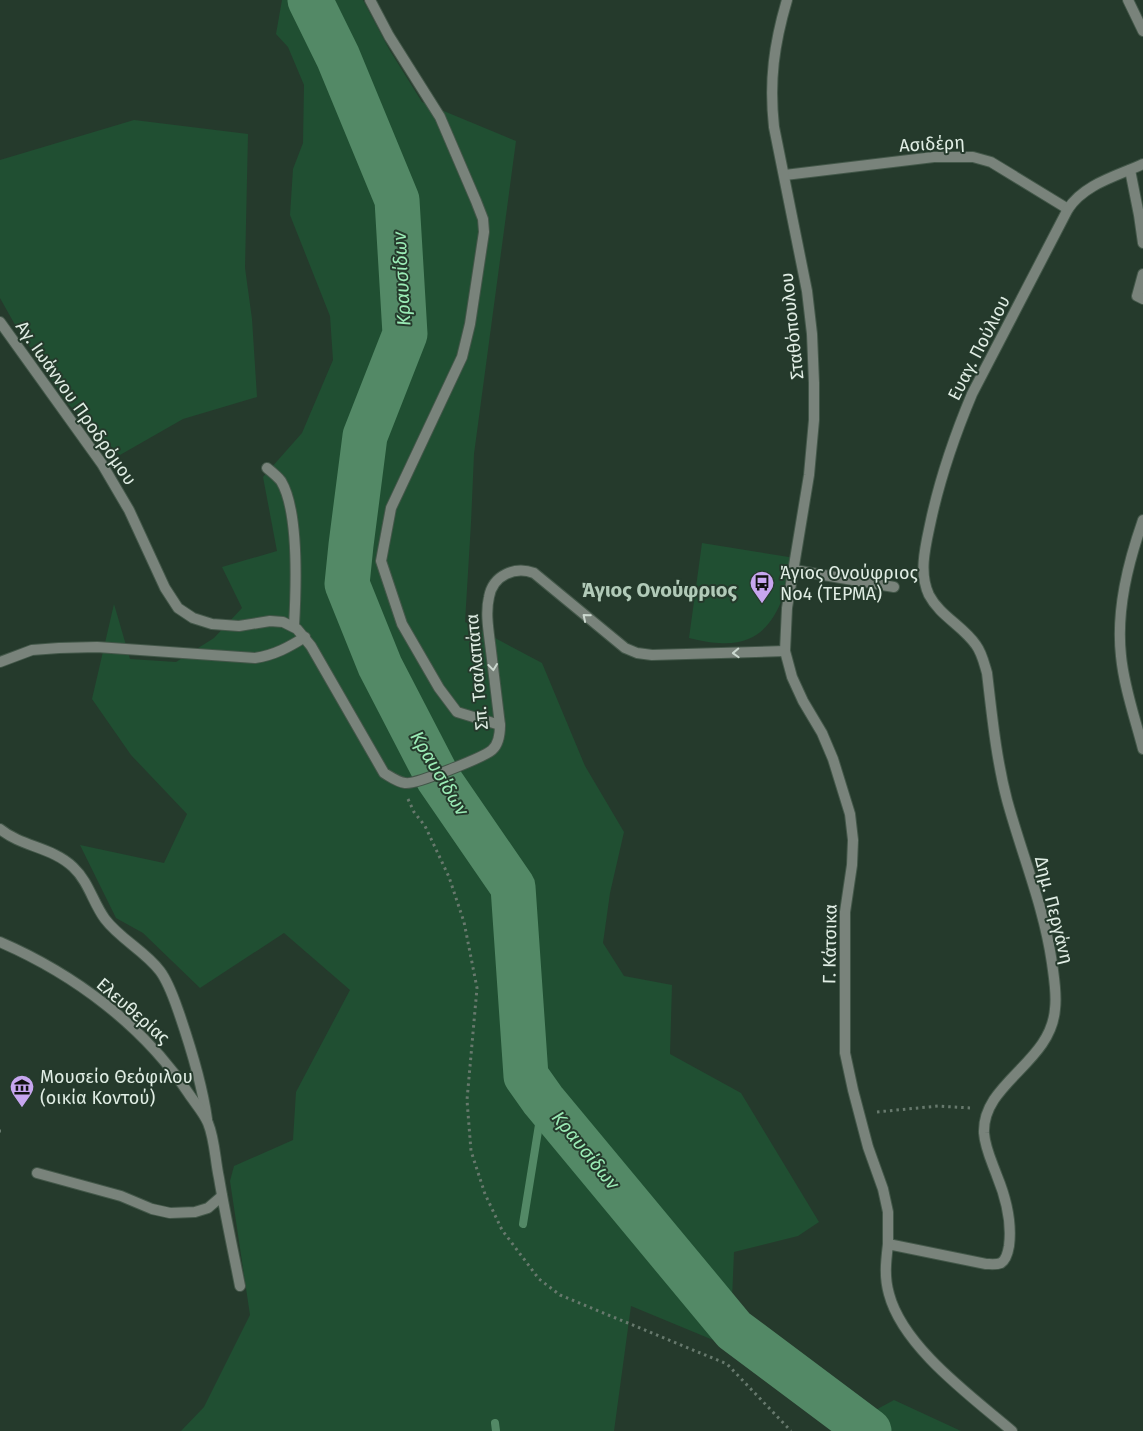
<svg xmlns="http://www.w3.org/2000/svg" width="1143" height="1431" font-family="'Fira Sans',sans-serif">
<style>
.green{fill:#204f32}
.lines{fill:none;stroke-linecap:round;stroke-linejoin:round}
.stream{stroke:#538966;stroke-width:8}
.river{stroke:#538966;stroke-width:45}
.service-casing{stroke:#435749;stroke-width:12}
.pedestrian-casing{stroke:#435749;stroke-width:12}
.minor-casing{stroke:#435749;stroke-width:12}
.tertiary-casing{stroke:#435749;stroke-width:12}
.path{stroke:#67796d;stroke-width:3;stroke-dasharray:2.5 4;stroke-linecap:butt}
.service{stroke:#79837b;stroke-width:10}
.pedestrian{stroke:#79837b;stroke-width:10}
.minor{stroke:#79837b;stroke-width:10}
.tertiary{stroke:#79837b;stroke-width:10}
.oneway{stroke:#cbd8cf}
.labels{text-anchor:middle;stroke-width:4;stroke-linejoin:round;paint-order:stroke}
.street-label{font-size:18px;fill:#e0ede4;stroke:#253a2c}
.poi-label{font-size:18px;fill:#e0ede4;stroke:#253a2c;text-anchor:start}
.water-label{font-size:19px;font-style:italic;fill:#9becb6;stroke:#253a2c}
.quarter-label{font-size:20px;font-weight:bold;fill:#b1cab8;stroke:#253a2c}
</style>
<rect width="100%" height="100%" fill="#253a2c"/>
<g class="green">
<path d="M 282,0 L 363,0 L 389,49 L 422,102 L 516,141 L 474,454 L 471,523 L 465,622 L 542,663 L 585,766 L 624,832 L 610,893 L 603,943 L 624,976 L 672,985 L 670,1054 L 741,1093 L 819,1222 L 798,1236 L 734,1252 L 730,1347 L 631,1306 L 614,1431 L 181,1431 L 204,1407 L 250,1315 L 230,1181 L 234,1166 L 293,1140 L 296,1092 L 350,990 L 284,933 L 200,988 L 143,933 L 116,918 L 80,845 L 164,863 L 187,814 L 131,755 L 92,699 L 114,604 L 130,659 L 176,662 L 214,638 L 242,608 L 222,567 L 277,551 L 263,477 L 302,433 L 333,360 L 330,316 L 290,215 L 293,169 L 303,143 L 304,85 L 288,47 L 276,34 Z"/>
<path d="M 134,120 L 248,134 L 245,268 L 252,319 L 257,397 L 183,419 L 120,455 L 68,404 L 14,323 L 0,298 L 0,160 Z"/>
<path d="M 702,543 L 795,558 C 783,599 774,647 719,643 C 709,643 699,640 689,638 Z"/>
<path d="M 894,1400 L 961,1431 L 837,1431 Z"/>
</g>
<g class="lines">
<g class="stream">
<path d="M 523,1224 L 543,1100"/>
<path d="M 495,1423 L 496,1431"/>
</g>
<path class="river" d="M 310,0 L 338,57 L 397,200 L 405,334 L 365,436 L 351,545 L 347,584 L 380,666 L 438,778 L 513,887 L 526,1076 L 543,1100 L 734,1330 L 869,1431"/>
<defs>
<path id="service" d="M 37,1173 L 121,1196 L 152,1209 L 170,1213 L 195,1212 L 208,1208 L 222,1196"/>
<path id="pedestrian" d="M 794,570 L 894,587"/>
<g id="minor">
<path d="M 370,0 L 389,36 L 440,117 L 476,201 L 483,219 L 484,232 L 470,324 L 462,357 L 391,508 L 381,561 L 402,624 L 439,688 L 457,712 L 500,725"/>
<path d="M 1128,0 L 1143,31"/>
<path d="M 1130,170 L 1139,215 L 1143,243"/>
<path d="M 785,175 L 934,157 L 973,157 L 991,162 L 1068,209"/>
<path d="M 1143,274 L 1137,296 L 1143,299"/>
<path d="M 0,322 L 102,464 L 129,510 L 165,588 L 178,608 L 193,618 L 212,624 L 239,626 L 270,621 L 283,622 L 297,629 L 311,646 L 384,773 C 391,777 397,782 405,783 C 415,785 484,757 492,750 C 499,744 500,733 500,725 C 497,700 494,676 491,651 C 489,633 485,614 489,597 C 493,575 515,566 534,573 L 625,648 L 637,653 L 652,655 L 785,651"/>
<path d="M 267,468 C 272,472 277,476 281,481 C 299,511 296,591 294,626"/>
<path d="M 1143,520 C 1128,563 1116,610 1121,656 C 1124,687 1135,718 1143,749"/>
<path d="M 0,662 L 32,650 L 59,648 L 97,647 L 255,658 C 275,655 289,647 305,637"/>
<path d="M 0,829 C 22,847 52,847 73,867 C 89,882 93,903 105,919 C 120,939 145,951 160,971 C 169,983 174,999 179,1013 C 191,1048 202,1083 207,1119"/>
<path d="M 0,942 C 74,974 144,1026 189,1094 C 195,1103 204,1113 208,1123 C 215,1140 215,1160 219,1178 C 225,1214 233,1250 240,1286"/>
<path d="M 1012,1431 C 971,1396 903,1347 889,1294 C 884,1277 886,1261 888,1244 L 986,1264 C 990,1264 996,1265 1001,1263 C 1006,1260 1008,1252 1009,1246 C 1012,1223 1006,1198 997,1176 C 992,1162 985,1148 984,1133 C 982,1083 1051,1063 1055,1009 C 1057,994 1054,978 1052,963 C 1044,907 1022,855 1007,800 C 996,758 992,715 987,673 C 984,663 982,653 976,645 C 963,626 940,616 929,595 C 918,572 926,544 931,520 C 941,474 954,437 972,394 L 1068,209 C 1084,184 1117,176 1143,164"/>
</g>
<path id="tertiary" d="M 787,0 C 774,44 769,81 774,127 L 807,291 L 812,334 L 814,383 L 814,420 L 809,475 L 787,608 L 785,651 L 792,677 L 803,701 L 822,733 L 833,759 L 850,814 L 853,840 L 852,865 L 845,912 L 845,1053 L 853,1090 L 868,1147 L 883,1189 L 888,1212 L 888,1244"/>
</defs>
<use href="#service" class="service-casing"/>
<use href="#pedestrian" class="pedestrian-casing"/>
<use href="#minor" class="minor-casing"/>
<use href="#tertiary" class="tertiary-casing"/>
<g class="path">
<path d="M 408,799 L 414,812 L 425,826 L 449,877 L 464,922 L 477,988 L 467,1100 L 471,1151 L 485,1194 L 502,1230 L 539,1279 L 560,1295 L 727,1364 L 791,1431"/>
<path d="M 877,1112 L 938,1106 L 970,1108"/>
<path d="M 0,1131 L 1,1131"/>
</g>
<use href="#service" class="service"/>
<use href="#pedestrian" class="pedestrian"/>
<use href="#minor" class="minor"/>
<use href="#tertiary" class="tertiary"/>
</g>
<defs><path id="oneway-chevron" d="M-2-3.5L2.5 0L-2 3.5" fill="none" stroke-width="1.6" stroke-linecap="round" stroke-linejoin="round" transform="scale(1.25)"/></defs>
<g class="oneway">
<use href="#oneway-chevron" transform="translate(586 617) rotate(-140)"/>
<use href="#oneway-chevron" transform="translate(736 653) rotate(178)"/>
<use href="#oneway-chevron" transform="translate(493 667) rotate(83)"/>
</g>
<defs>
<symbol id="bus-pin" viewBox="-11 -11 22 30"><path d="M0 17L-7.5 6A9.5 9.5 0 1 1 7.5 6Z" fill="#c7a6ef" stroke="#253a2c"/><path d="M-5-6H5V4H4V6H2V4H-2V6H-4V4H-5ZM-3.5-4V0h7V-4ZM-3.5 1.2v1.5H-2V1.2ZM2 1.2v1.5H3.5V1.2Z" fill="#111"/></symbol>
<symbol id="museum-pin" viewBox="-11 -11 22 30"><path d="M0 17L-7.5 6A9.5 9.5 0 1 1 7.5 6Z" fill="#c7a6ef" stroke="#253a2c"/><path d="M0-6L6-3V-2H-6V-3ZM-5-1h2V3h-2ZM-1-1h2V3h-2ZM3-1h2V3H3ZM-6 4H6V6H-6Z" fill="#111"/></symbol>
</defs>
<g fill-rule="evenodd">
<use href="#bus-pin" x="748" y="569" width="28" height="38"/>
<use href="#museum-pin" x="8" y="1073" width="28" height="38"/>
</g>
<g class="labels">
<g class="street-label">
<text transform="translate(932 144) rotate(-3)" y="6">Ασιδέρη</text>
<text transform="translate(792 326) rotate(-96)" y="6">Σταθόπουλου</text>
<text transform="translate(979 348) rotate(-63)" y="6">Ευαγ. Πούλιου</text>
<text transform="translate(76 403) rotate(55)" y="6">Αγ. Ιωάννου Προδρόμου</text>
<text transform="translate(477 672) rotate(-95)" y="6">Σπ. Τσαλαπάτα</text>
<text transform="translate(1054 910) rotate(76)" y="6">Δημ. Περγάνη</text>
<text transform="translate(830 944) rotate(-89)" y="6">Γ. Κάτσικα</text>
<text transform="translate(133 1011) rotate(41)" y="6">Ελευθερίας</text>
</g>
<g class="poi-label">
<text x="780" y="579">Άγιος Ονούφριος<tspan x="780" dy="21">Νο4 (ΤΕΡΜΑ)</tspan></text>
<text x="40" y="1083">Μουσείο Θεόφιλου<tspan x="40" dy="21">(οικία Κοντού)</tspan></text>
</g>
<g class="water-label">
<text transform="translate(401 279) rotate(-93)" y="7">Κραυσίδων</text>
<text transform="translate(440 773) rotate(59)" y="7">Κραυσίδων</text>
<text transform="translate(586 1150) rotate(51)" y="7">Κραυσίδων</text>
</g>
<g class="quarter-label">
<text x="659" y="597">Άγιος Ονούφριος</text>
</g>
</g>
</svg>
